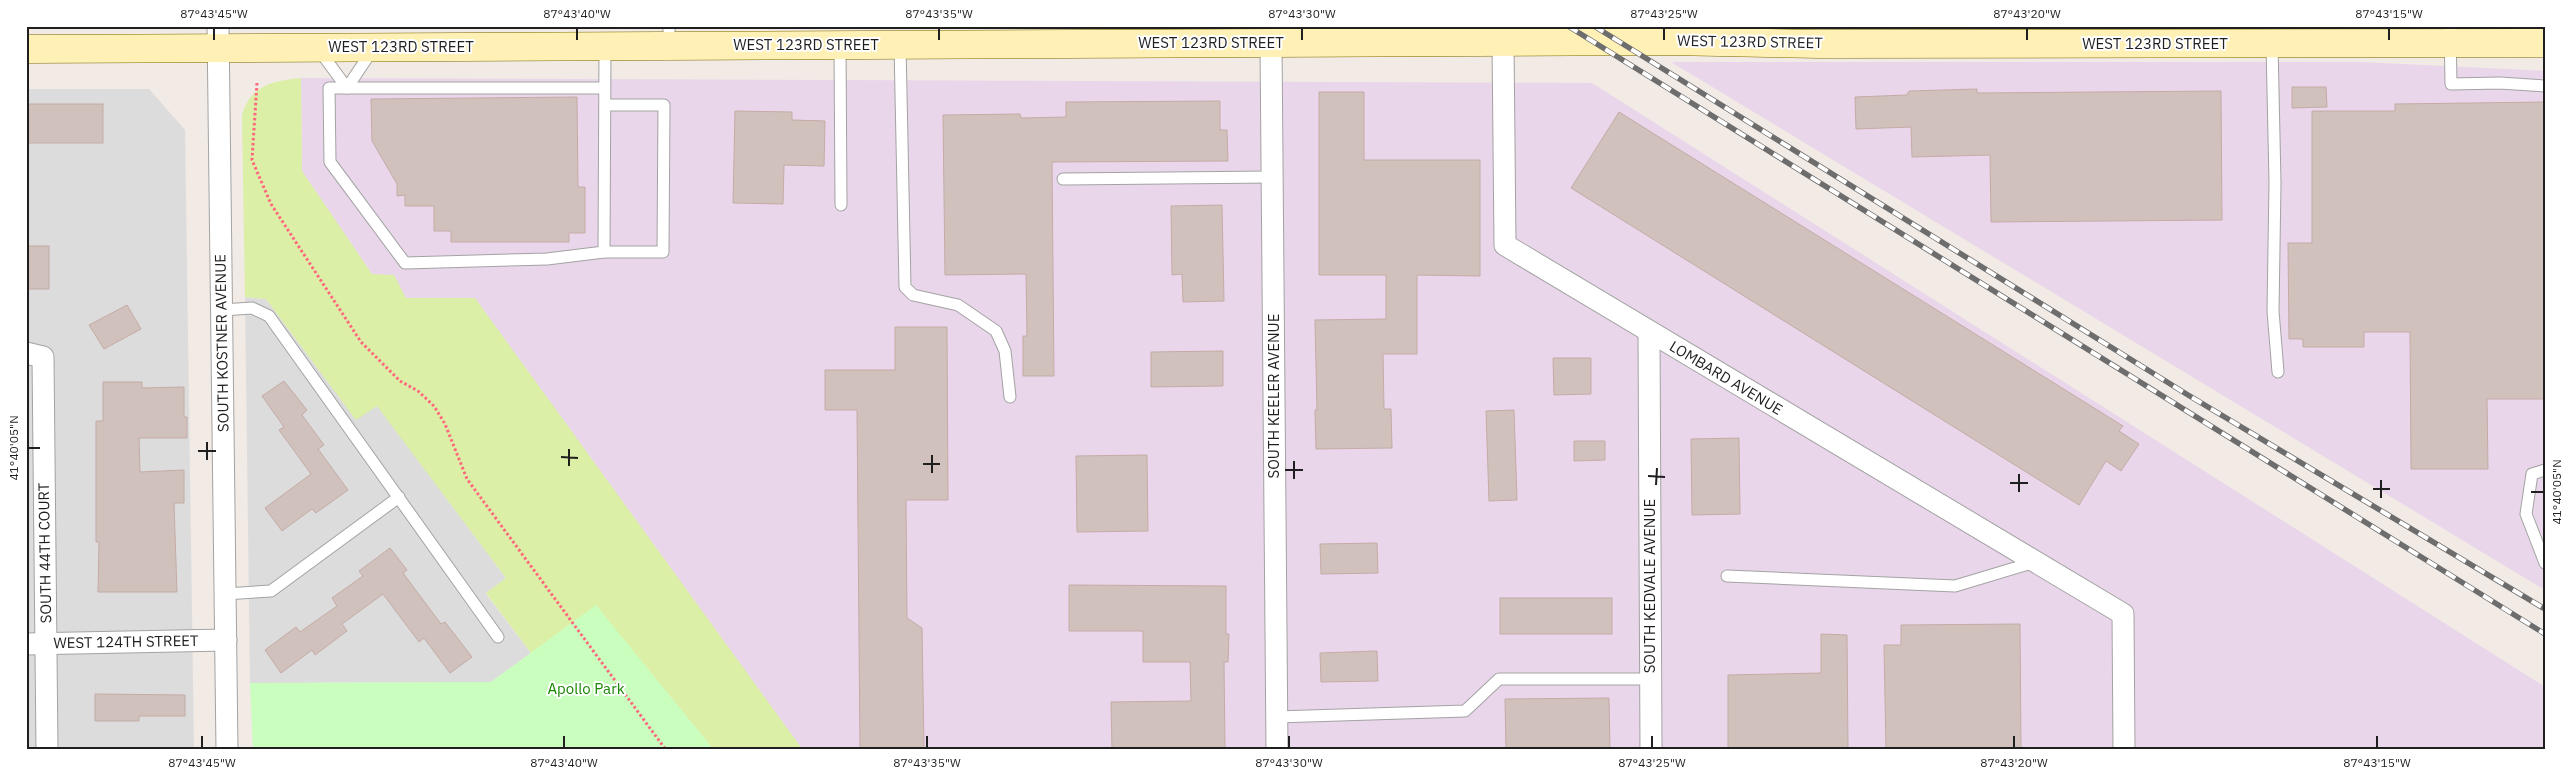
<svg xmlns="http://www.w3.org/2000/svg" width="2571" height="776" font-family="'IBM Plex Sans',sans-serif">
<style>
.residential{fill:#dddcdc}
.industrial{fill:#e9d6ea}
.grass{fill:#dcefa6}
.park{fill:#c9febe}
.building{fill:#d1c1bd;stroke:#c4aba6}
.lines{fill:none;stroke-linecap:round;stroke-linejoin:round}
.lane-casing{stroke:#a3a3a3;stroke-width:13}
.street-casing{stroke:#a3a3a3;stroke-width:23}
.secondary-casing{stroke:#7c6b00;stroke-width:29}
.path{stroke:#ff677e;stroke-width:3;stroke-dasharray:2.5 2.5;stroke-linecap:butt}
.lane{stroke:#fff;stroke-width:11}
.street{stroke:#fff;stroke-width:21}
.secondary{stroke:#fff0b5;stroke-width:28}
.rail-casing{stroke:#6d6d6d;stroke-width:5.5}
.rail{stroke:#fff;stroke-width:4;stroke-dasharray:11;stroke-linecap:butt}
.ticks{fill:none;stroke:#1f1f1f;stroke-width:2}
.labels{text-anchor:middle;stroke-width:4;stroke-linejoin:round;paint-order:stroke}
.street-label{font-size:15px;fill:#1f1f1f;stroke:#fff}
.park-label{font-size:15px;fill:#198802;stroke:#fff}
.neatline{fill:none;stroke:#1f1f1f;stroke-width:2}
.ticks-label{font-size:12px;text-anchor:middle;fill:#1f1f1f}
</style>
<rect width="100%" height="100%" fill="#f1eae5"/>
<g class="residential">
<path d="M 26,89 L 149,89 L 185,130 L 194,750 L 26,750 Z"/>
<path d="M 245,297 L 266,299 L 356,419 L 377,405 L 506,578 L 486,594 L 531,653 L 491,682 L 250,683 Z"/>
</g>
<g class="industrial">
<path d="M 1671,62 L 2360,62 L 2545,71 L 2545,590 Z"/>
<path d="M 301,78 L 1592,83 L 2545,687 L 2545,750 L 714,750 L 596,605 L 302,171 Z"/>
</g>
<path class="grass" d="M 301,78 L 302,171 L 372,274 L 394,275 L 406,298 L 475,298 L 803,750 L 714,750 L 596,606 L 531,653 L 486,593 L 506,578 L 377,406 L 356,420 L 266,299 L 245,297 L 242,116 C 250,85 272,81 301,78 Z"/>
<path class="park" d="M 596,605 L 714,750 L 253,750 L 250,683 L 491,682 Z"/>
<g class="building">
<path d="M 2292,87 L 2326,87 L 2327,107 L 2292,108 Z"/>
<path d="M 1977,89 L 1977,93 L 2221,91 L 2222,220 L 1991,222 L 1990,155 L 1912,157 L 1911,127 L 1856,129 L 1855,97 L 1907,95 L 1909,91 Z"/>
<path d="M 1319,92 L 1364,92 L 1364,160 L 1480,160 L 1480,276 L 1417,275 L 1417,354 L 1383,354 L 1384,409 L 1391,409 L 1392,448 L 1316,449 L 1315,410 L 1317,410 L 1315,320 L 1386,319 L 1386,275 L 1319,275 Z"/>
<path d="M 577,97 L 578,187 L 585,187 L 585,233 L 569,233 L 569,242 L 451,242 L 451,231 L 434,231 L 434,206 L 405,206 L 405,195 L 397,196 L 397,184 L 372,141 L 371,99 Z"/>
<path d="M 1220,101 L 1220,130 L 1227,130 L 1228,161 L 1052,162 L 1054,376 L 1023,376 L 1023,336 L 1027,336 L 1026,274 L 945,275 L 943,115 L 1020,114 L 1021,118 L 1066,117 L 1066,102 Z"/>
<path d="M 2545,102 L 2545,399 L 2487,399 L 2488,469 L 2411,469 L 2410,332 L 2364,332 L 2364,347 L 2303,347 L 2303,339 L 2289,339 L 2288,243 L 2312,243 L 2312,111 L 2395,111 L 2395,104 Z"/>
<rect x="26" y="104" width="77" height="39"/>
<path d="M 735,111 L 792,112 L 792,120 L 825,121 L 824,166 L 784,165 L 783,204 L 733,203 Z"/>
<path d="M 1619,112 L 2123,426 L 2119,431 L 2139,444 L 2121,471 L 2106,461 L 2079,505 L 1571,188 Z"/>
<path d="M 1222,205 L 1224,301 L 1183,302 L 1182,274 L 1172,275 L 1171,206 Z"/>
<rect x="26" y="246" width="23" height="43"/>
<path d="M 127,305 L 141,329 L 104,349 L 89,325 Z"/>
<path d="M 895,327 L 947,327 L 948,500 L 906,500 L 907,618 L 922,628 L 924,750 L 860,750 L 857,410 L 825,410 L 825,370 L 895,370 Z"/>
<path d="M 1223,351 L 1223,386 L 1151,387 L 1151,352 Z"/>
<path d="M 1553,358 L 1591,358 L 1591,394 L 1554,395 Z"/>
<path d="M 284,381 L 307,410 L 302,415 L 324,445 L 318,449 L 348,490 L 316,513 L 312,509 L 282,531 L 265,508 L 311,474 L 279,430 L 284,427 L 262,396 Z"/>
<path d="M 103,382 L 142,382 L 142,388 L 184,387 L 184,417 L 187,417 L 187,438 L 139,438 L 140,472 L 184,470 L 184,503 L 174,503 L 177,592 L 98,592 L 99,542 L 96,542 L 96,421 L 103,421 Z"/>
<path d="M 1514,410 L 1517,500 L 1489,501 L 1486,411 Z"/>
<path d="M 1739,438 L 1740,514 L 1692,515 L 1691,439 Z"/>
<path d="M 1574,441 L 1605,441 L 1605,460 L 1574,461 Z"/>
<path d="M 1147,455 L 1148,531 L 1077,532 L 1076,456 Z"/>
<path d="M 1377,543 L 1378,573 L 1321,574 L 1320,544 Z"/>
<path d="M 390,548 L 407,570 L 403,573 L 441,624 L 445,622 L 472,657 L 450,673 L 424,638 L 419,642 L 383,594 L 342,624 L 347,631 L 315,655 L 312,650 L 281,673 L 265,650 L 296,627 L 300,632 L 337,606 L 332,598 L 363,576 L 359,571 Z"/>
<path d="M 1069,585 L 1226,586 L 1226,634 L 1229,634 L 1228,662 L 1224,662 L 1225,749 L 1112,750 L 1111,702 L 1191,701 L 1190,662 L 1143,662 L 1143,631 L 1069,631 Z"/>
<rect x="1500" y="598" width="112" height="36"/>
<path d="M 2020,624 L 2021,750 L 1886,750 L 1884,645 L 1901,645 L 1901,625 Z"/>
<path d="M 1821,634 L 1847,635 L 1848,750 L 1728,750 L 1728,675 L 1821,673 Z"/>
<path d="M 1377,651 L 1378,681 L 1321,682 L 1320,653 Z"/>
<path d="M 95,694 L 185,695 L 185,716 L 139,716 L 139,721 L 95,721 Z"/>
<path d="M 1609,698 L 1610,750 L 1506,750 L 1505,699 Z"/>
</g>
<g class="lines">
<defs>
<g id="lane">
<path d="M 669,26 L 669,46"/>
<path d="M 2450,26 L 2451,84 L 2500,83 L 2545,86"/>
<path d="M 2272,44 L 2275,183 L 2273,311 L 2278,372"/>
<path d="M 840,45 L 841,205"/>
<path d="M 900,45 L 905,287 L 913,295 L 958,305 L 996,331 L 1005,351 L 1010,397"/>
<path d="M 605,47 L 604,252 L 547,259 L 405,263 L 330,162 L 329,88 L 605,88"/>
<path d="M 319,50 L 347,88 L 373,49"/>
<path d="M 1063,179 L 1272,177"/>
<path d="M 604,252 L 663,252 L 664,105 L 605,105"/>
<path d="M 222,310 L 252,308 L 269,316 L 498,637"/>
<path d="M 2545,470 L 2532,474 L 2526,514 L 2545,563"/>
<path d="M 1727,576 L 1955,586 L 2035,562"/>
<path d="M 225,594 L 271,591 L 399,497"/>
<path d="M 1277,717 L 1465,711 L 1499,679 L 1651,679"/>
</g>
<g id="street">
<path d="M 218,26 L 227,750"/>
<path d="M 1503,42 L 1505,245 L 2123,614 L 2124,750"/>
<path d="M 1271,43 L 1277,750"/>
<path d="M 1649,332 L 1651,750"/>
<path d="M 26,353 L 43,357 L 47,750"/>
<path d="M 26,644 L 226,640"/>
</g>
<path id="secondary" d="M 26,49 L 1670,41 L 1819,44 L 2545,43"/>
</defs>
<use href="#lane" class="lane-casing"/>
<use href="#street" class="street-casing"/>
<use href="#secondary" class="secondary-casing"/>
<path class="path" d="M 257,83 L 252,160 L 271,204 L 361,342 L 400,381 L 418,391 L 434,406 L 445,424 L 467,479 L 666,750"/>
<use href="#lane" class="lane"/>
<use href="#street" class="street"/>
<use href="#secondary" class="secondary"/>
<defs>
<g id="rail">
<path d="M 1568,26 L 2545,634"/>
<path d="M 1594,26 L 2188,395 L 2545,609"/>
</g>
</defs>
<use href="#rail" class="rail-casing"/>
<use href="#rail" class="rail"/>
</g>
<path class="ticks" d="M 214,40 L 214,28M 577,40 L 577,28M 939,40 L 939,28M 1302,40 L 1302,28M 1664,40 L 1664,28M 2027,40 L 2027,28M 2389,40 L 2389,28M 28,448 L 40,448M 198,451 L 216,451M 561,457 L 578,458M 207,460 L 207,442M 923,464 L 940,464M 569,466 L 569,449M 1285,470 L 1303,470M 932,473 L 932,455M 1648,476 L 1665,477M 1294,479 L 1294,461M 2010,483 L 2028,483M 1656,485 L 1657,468M 2373,489 L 2390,489M 2019,492 L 2019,474M 2531,492 L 2544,492M 2381,498 L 2381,480M 202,748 L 202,736M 564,748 L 564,736M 927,748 L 927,736M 1289,748 L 1289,736M 1652,748 L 1652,736M 2014,748 L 2014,736M 2377,748 L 2377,736"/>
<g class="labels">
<g class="street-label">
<text transform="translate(1750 42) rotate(1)" y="5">WEST 123RD STREET</text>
<text x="1211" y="48">WEST 123RD STREET</text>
<text x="2155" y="49">WEST 123RD STREET</text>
<text x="806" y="50">WEST 123RD STREET</text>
<text x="401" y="52">WEST 123RD STREET</text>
<text transform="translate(222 343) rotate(-91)" y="5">SOUTH KOSTNER AVENUE</text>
<text transform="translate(1726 378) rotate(31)" y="5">LOMBARD AVENUE</text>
<text transform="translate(1274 396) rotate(-90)" y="5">SOUTH KEELER AVENUE</text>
<text transform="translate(45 553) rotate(-91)" y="5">SOUTH 44TH COURT</text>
<text transform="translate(1650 586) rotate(-90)" y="5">SOUTH KEDVALE AVENUE</text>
<text transform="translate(126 642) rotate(-1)" y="5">WEST 124TH STREET</text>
</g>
<g class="park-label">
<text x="586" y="694">Apollo Park</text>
</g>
</g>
<rect width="2571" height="776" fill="none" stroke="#ffffff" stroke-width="55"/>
<rect x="28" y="28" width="2516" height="720" class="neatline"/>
<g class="ticks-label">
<text x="214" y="18">87°43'45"W</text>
<text x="577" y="18">87°43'40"W</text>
<text x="939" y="18">87°43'35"W</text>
<text x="1302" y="18">87°43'30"W</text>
<text x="1664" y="18">87°43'25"W</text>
<text x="2027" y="18">87°43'20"W</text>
<text x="2389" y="18">87°43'15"W</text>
<text transform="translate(14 448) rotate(-90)" y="4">41°40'05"N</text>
<text transform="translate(2557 492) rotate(-90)" y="4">41°40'05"N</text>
<text x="202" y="767">87°43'45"W</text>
<text x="564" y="767">87°43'40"W</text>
<text x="927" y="767">87°43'35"W</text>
<text x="1289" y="767">87°43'30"W</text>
<text x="1652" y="767">87°43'25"W</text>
<text x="2014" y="767">87°43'20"W</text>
<text x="2377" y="767">87°43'15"W</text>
</g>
</svg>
